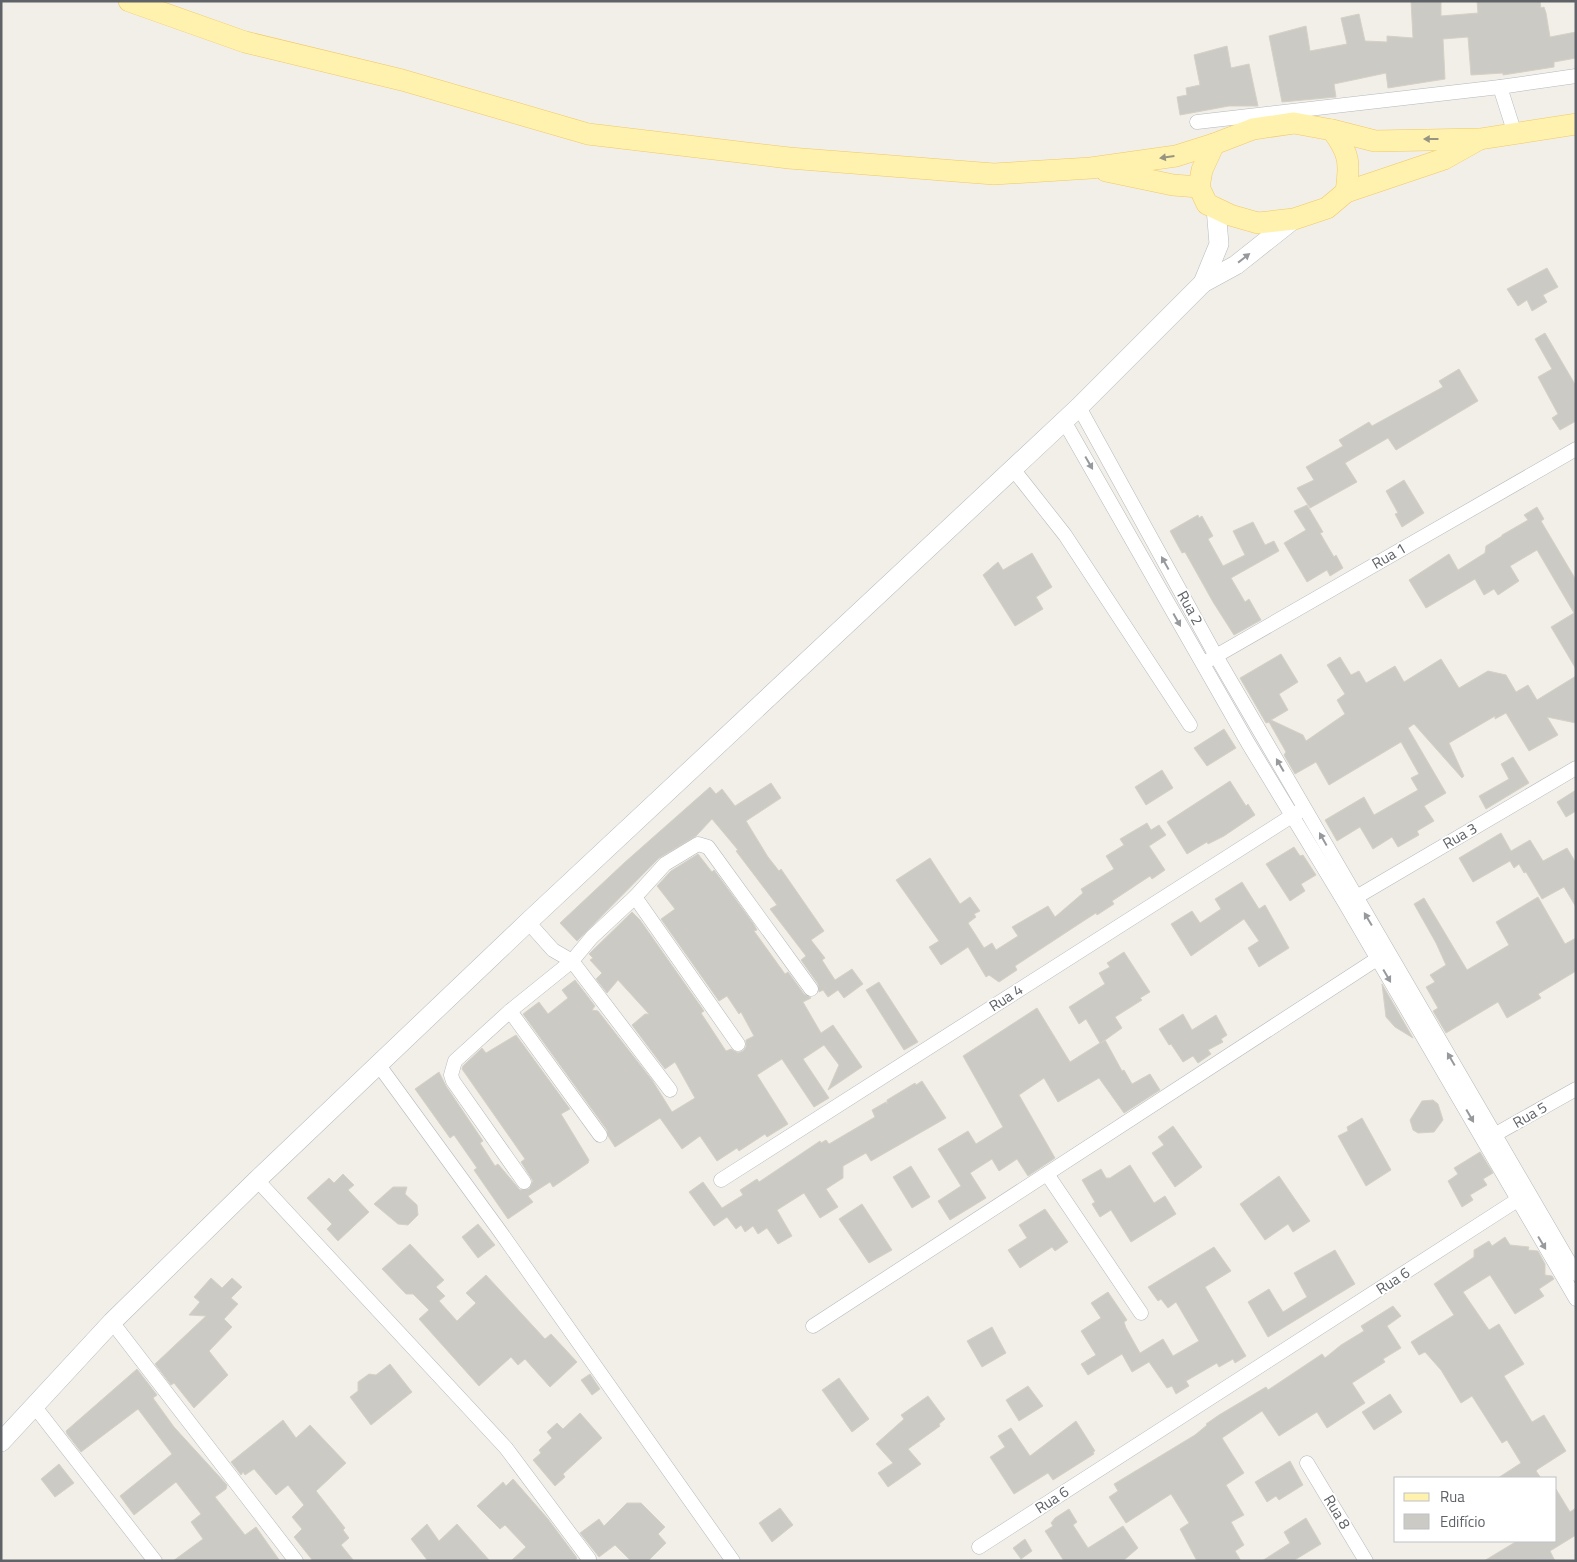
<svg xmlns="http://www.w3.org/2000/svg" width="1577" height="1562" font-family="'Titillium Web',sans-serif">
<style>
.building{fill:#cccac5;stroke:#d6d1c6}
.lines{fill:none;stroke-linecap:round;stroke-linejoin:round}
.street-casing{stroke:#b5b8bc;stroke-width:15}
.secondary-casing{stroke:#b6babf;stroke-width:20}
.primary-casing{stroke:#f2c960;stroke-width:22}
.street{stroke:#fff;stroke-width:14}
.secondary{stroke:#fff;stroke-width:19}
.primary{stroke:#fff2af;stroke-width:21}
.oneway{fill:#979581}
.oneway2{fill:#979a9d}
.labels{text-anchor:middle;stroke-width:4;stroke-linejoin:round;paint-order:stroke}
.street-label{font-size:15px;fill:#5f6368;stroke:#fff}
</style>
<rect width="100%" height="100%" fill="#f1efe8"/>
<g class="building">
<path d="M 1411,1 L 1441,1 L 1441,16 L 1478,13 L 1477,1 L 1540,1 L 1541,8 L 1544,7 L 1546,13 L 1550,37 L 1576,32 L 1576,58 L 1554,62 L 1554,67 L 1503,75 L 1503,73 L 1471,75 L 1468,37 L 1443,39 L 1445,79 L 1388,88 L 1386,73 L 1334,84 L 1336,97 L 1282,102 L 1269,36 L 1306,26 L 1310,51 L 1347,44 L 1341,18 L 1359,14 L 1365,41 L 1387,42 L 1387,36 L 1413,38 Z"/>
<path d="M 1227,46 L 1231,68 L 1249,64 L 1258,106 L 1229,106 L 1180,115 L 1177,97 L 1187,95 L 1186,88 L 1200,85 L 1194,55 Z"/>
<path d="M 1547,268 L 1558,287 L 1543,295 L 1547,302 L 1532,311 L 1527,300 L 1518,306 L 1507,289 Z"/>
<path d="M 1545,333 L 1576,386 L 1576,421 L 1560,430 L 1552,418 L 1558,414 L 1538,377 L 1552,369 L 1535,339 Z"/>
<path d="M 1459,369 L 1478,401 L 1396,450 L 1388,438 L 1345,463 L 1357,482 L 1310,508 L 1297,488 L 1314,480 L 1306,467 L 1343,446 L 1339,440 L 1369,422 L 1372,426 L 1443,387 L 1439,381 Z"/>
<path d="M 1404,480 L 1424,513 L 1402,527 L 1395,514 L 1398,513 L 1386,491 Z"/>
<path d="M 1307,505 L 1323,532 L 1320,533 L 1334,557 L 1336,555 L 1343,568 L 1330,576 L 1327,570 L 1307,582 L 1284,543 L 1306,530 L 1294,511 Z"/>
<path d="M 1537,507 L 1544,519 L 1541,521 L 1576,580 L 1576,669 L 1551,627 L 1574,613 L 1537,550 L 1510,566 L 1519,581 L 1498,595 L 1494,589 L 1484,595 L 1475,579 L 1426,608 L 1409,580 L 1449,554 L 1458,570 L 1485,553 L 1486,546 L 1502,536 L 1502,535 L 1528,520 L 1524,515 Z"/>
<path d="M 1198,515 L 1199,518 L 1202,516 L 1213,536 L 1208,539 L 1223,566 L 1245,555 L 1233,531 L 1253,522 L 1265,545 L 1274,541 L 1279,551 L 1231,578 L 1245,602 L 1249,599 L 1261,620 L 1234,635 L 1213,602 L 1185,552 L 1182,553 L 1170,531 Z"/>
<path d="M 1032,553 L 1052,587 L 1036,597 L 1043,609 L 1015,626 L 983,575 L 998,562 L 1003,570 Z"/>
<path d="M 1281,654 L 1298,682 L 1279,694 L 1288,710 L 1271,720 L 1303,735 L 1306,741 L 1345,714 L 1337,700 L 1345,694 L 1327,665 L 1340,657 L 1351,675 L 1359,671 L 1366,683 L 1395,666 L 1404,682 L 1441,659 L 1459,688 L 1488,671 L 1506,675 L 1516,692 L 1528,685 L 1537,700 L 1576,676 L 1576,723 L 1547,717 L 1558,735 L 1529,751 L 1506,713 L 1495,719 L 1495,716 L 1449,743 L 1464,776 L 1462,778 L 1414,724 L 1408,728 L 1446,793 L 1424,806 L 1434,821 L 1417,831 L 1419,835 L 1398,847 L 1392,837 L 1373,849 L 1360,827 L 1337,841 L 1325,820 L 1364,797 L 1374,815 L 1418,790 L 1411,778 L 1419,774 L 1401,742 L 1329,785 L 1316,762 L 1295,774 L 1284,755 L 1286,752 L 1269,722 L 1266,723 L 1240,678 Z"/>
<path d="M 1224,729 L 1236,748 L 1207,766 L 1194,748 Z"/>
<path d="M 1513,757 L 1529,783 L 1486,809 L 1479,796 L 1509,779 L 1501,764 Z"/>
<path d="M 1162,770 L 1173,788 L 1146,805 L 1135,787 Z"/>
<path d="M 1230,781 L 1246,806 L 1248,804 L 1255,815 L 1224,836 L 1208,844 L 1207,842 L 1187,854 L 1167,822 Z"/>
<path d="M 771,783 L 781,798 L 746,821 L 768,857 L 779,871 L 781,869 L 824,931 L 811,940 L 825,958 L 822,960 L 835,980 L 852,969 L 863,984 L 844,998 L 838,990 L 828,997 L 823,990 L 819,992 L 818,984 L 801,960 L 806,956 L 770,909 L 777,905 L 736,851 L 738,850 L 712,819 L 696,836 L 659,858 L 577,941 L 560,923 L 624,863 L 710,787 L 716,794 L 722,789 L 735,806 Z"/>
<path d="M 1576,790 L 1576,811 L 1566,817 L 1557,802 Z"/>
<path d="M 1147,823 L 1151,830 L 1159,825 L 1166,835 L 1149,846 L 1165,870 L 1152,879 L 1150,876 L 1112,901 L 1114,904 L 1097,915 L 1096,913 L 1085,920 L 1015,966 L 1017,970 L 999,982 L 989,975 L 986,977 L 968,947 L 941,965 L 929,947 L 939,941 L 896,880 L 930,858 L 960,904 L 970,897 L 980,911 L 974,914 L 976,917 L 968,923 L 984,948 L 992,943 L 996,950 L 1018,936 L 1012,927 L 1048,906 L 1055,917 L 1083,893 L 1081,889 L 1114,869 L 1106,856 L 1124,845 L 1120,839 Z"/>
<path d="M 1501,833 L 1511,851 L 1530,840 L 1543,861 L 1567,848 L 1576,863 L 1576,907 L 1564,887 L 1542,899 L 1526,872 L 1524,873 L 1519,864 L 1514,868 L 1510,861 L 1473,882 L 1459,858 Z"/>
<path d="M 1294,847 L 1300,856 L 1303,855 L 1316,875 L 1301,884 L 1305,891 L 1290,901 L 1266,864 Z"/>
<path d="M 698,854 L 712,872 L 714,870 L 753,923 L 757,930 L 754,931 L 785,974 L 788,972 L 804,994 L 811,998 L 803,1002 L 821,1033 L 833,1025 L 862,1067 L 828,1090 L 839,1065 L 824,1045 L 803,1059 L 829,1098 L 814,1107 L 782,1059 L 757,1075 L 788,1124 L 767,1137 L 765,1134 L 739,1151 L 737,1148 L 717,1161 L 700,1136 L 682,1149 L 660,1118 L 615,1147 L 608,1136 L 607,1130 L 523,1014 L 539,1002 L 548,1014 L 568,998 L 562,990 L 575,980 L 595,1006 L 592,1010 L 598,1011 L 652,1080 L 672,1112 L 695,1098 L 675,1062 L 665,1069 L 632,1025 L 645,1014 L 649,1014 L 618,980 L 607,993 L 596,979 L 602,973 L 590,960 L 593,958 L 589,954 L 632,912 L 640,920 L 704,1011 L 701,1013 L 726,1051 L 731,1049 L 738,1053 L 743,1051 L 746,1047 L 746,1040 L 754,1036 L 741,1012 L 739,1014 L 727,996 L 719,1001 L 661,919 L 675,909 L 657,886 L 671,871 Z"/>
<path d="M 1242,882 L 1259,909 L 1265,905 L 1289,948 L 1259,967 L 1248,948 L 1259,941 L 1244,919 L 1191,956 L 1171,924 L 1192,911 L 1200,923 L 1221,909 L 1215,899 Z"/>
<path d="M 1538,897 L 1565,944 L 1576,938 L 1576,971 L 1538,994 L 1541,998 L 1507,1018 L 1498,1002 L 1446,1033 L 1433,1011 L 1438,1008 L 1426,987 L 1435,982 L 1430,975 L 1446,965 L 1436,943 L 1414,904 L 1424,898 L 1467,970 L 1509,945 L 1496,922 Z"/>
<path d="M 1124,952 L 1150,992 L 1140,998 L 1142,1000 L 1115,1017 L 1122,1028 L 1101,1043 L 1105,1040 L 1122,1071 L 1124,1070 L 1132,1084 L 1150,1074 L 1160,1090 L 1124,1113 L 1099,1078 L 1058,1102 L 1044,1078 L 1019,1095 L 1055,1158 L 1028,1176 L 1017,1159 L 999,1171 L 992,1159 L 970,1173 L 986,1198 L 950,1220 L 938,1201 L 961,1186 L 938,1149 L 968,1131 L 976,1144 L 1003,1127 L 963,1056 L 1037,1008 L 1070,1062 L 1100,1043 L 1086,1019 L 1079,1024 L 1069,1007 L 1105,984 L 1099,973 L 1110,967 L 1107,963 Z"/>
<path d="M 879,982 L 918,1042 L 904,1050 L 866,990 Z"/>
<path d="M 1382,984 L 1413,1038 L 1395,1027 L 1386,1017 Z"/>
<path d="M 1183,1014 L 1192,1030 L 1216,1015 L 1227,1035 L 1221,1039 L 1223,1042 L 1208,1050 L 1211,1054 L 1198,1063 L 1193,1056 L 1183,1062 L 1171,1044 L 1169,1045 L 1159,1029 Z"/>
<path d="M 516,1035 L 570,1109 L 561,1114 L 589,1160 L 588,1163 L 553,1187 L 550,1182 L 528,1196 L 533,1202 L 508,1219 L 474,1170 L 477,1168 L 454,1135 L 450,1138 L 415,1089 L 439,1072 L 446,1086 L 483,1141 L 480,1143 L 495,1166 L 498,1164 L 520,1190 L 529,1189 L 533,1181 L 521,1162 L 525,1159 L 462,1069 L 463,1066 L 482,1048 L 486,1053 Z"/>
<path d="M 922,1081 L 946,1118 L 871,1161 L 866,1153 L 843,1166 L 843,1178 L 826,1189 L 838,1207 L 820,1218 L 804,1193 L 777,1210 L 792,1236 L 778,1244 L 767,1228 L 758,1234 L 753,1226 L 745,1232 L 741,1225 L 736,1229 L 727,1217 L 714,1226 L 689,1192 L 703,1182 L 722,1208 L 743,1195 L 740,1190 L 757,1179 L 759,1182 L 820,1141 L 821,1143 L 826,1140 L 829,1144 L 875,1117 L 872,1110 L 886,1102 L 887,1104 L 887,1100 L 915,1083 L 916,1085 Z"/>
<path d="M 1433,1100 L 1438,1104 L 1443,1120 L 1434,1132 L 1418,1133 L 1413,1130 L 1410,1120 L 1422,1101 Z"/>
<path d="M 1362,1118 L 1391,1170 L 1366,1186 L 1338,1136 L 1348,1131 L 1347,1127 Z"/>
<path d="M 1173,1126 L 1202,1167 L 1175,1187 L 1152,1153 L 1164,1145 L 1158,1137 Z"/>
<path d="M 1480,1152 L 1493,1173 L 1483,1179 L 1487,1185 L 1470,1195 L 1473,1200 L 1462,1207 L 1448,1181 L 1458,1174 L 1454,1168 Z"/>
<path d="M 1130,1165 L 1154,1203 L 1165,1196 L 1176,1214 L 1131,1242 L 1111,1210 L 1100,1217 L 1092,1204 L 1095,1202 L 1082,1180 L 1101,1169 L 1106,1178 L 1110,1178 Z"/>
<path d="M 911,1166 L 930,1197 L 912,1208 L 893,1177 Z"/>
<path d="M 343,1174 L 354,1185 L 348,1190 L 369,1212 L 338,1241 L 327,1229 L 332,1224 L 307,1198 L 329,1178 L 334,1183 Z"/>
<path d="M 1279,1176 L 1310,1221 L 1293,1232 L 1288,1224 L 1265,1240 L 1240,1204 Z"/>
<path d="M 393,1187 L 407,1187 L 405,1194 L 417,1205 L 418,1215 L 408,1225 L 398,1224 L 374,1204 Z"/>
<path d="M 862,1204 L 892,1250 L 869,1263 L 839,1219 Z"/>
<path d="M 1045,1209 L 1068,1242 L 1055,1251 L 1052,1247 L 1020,1268 L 1008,1250 L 1027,1238 L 1019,1225 Z"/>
<path d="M 478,1224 L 495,1245 L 478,1258 L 462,1237 Z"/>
<path d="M 1505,1237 L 1510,1245 L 1529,1247 L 1528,1250 L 1538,1251 L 1545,1264 L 1545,1275 L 1552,1276 L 1554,1279 L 1539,1289 L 1544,1296 L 1515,1314 L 1490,1275 L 1463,1292 L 1489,1330 L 1499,1324 L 1524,1364 L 1504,1376 L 1532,1422 L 1544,1415 L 1566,1451 L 1538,1469 L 1536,1471 L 1541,1478 L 1498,1478 L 1521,1463 L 1507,1440 L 1502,1443 L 1472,1396 L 1461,1403 L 1441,1370 L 1425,1352 L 1419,1355 L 1411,1342 L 1454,1315 L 1434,1284 L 1474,1257 L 1474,1250 L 1489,1241 L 1492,1246 Z"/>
<path d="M 410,1244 L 444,1280 L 436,1287 L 445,1296 L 439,1301 L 457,1321 L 476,1303 L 466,1293 L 486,1275 L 545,1339 L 551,1334 L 577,1362 L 550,1387 L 525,1359 L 518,1365 L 511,1357 L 479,1386 L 419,1319 L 429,1310 L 413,1294 L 406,1294 L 382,1269 Z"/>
<path d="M 1214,1247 L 1231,1271 L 1205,1287 L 1246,1356 L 1235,1363 L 1233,1359 L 1219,1367 L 1217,1363 L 1186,1381 L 1189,1386 L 1176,1394 L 1172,1386 L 1167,1388 L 1149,1362 L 1132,1372 L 1122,1354 L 1088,1375 L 1081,1364 L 1096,1355 L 1081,1331 L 1101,1318 L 1091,1303 L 1108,1292 L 1127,1320 L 1124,1322 L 1126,1328 L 1140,1353 L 1163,1339 L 1173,1356 L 1199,1341 L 1176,1302 L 1168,1308 L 1161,1299 L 1158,1301 L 1148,1287 Z"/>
<path d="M 1335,1250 L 1355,1284 L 1268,1337 L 1248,1302 L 1269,1289 L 1283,1312 L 1307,1297 L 1294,1273 Z"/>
<path d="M 211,1278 L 222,1288 L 232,1278 L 242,1287 L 231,1298 L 238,1304 L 224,1319 L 232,1327 L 209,1351 L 228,1375 L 194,1408 L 174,1383 L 171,1385 L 155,1364 L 206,1316 L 189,1315 L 200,1302 L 194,1297 Z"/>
<path d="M 1393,1306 L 1401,1316 L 1387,1326 L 1401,1348 L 1383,1359 L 1385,1362 L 1352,1383 L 1365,1403 L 1327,1428 L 1317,1412 L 1279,1436 L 1262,1411 L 1222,1438 L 1244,1473 L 1226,1485 L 1244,1515 L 1231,1522 L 1244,1545 L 1235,1551 L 1241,1561 L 1197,1561 L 1180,1529 L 1189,1523 L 1171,1494 L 1126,1523 L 1109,1497 L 1118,1491 L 1114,1484 L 1195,1435 L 1207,1425 L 1206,1424 L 1219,1415 L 1266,1387 L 1268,1390 L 1322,1354 L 1325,1358 L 1341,1345 L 1364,1331 L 1361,1326 Z"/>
<path d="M 992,1327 L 1006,1353 L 982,1367 L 967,1341 Z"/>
<path d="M 390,1364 L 412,1392 L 371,1425 L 350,1397 L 358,1391 L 358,1382 L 369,1374 L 376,1375 Z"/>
<path d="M 137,1369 L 157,1395 L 153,1398 L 174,1427 L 227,1485 L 226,1489 L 215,1497 L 245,1535 L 256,1527 L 280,1561 L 173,1561 L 203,1539 L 191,1522 L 201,1514 L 176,1482 L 134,1515 L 120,1496 L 172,1454 L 138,1409 L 81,1452 L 67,1434 L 66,1431 Z"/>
<path d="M 590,1374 L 600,1389 L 592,1395 L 581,1380 Z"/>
<path d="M 839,1378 L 869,1419 L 852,1432 L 822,1390 Z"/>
<path d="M 1028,1386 L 1043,1406 L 1019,1421 L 1006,1400 Z"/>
<path d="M 1390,1394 L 1402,1412 L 1374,1430 L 1362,1412 Z"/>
<path d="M 928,1396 L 945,1419 L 939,1424 L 940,1426 L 908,1449 L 921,1464 L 888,1487 L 878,1473 L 893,1463 L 876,1444 L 904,1419 L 901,1415 Z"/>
<path d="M 580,1413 L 602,1438 L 563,1474 L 565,1477 L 555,1486 L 533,1460 L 541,1453 L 539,1450 L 552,1438 L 547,1432 L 557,1423 L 563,1429 Z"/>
<path d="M 283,1420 L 296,1438 L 310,1425 L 346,1463 L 316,1491 L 345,1528 L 343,1530 L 349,1538 L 341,1545 L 354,1561 L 313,1561 L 294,1537 L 302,1529 L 292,1517 L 304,1505 L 288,1485 L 276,1495 L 254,1469 L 245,1475 L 243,1472 L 241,1475 L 231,1462 Z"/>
<path d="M 1076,1421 L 1095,1451 L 1093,1452 L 1094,1454 L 1053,1480 L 1048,1473 L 1014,1494 L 990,1457 L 1005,1447 L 998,1436 L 1011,1428 L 1030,1456 Z"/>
<path d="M 1290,1461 L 1303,1485 L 1279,1500 L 1276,1496 L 1267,1502 L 1255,1482 Z"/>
<path d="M 59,1464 L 74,1483 L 55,1497 L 41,1479 Z"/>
<path d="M 513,1479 L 548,1519 L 577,1558 L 575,1561 L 511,1561 L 526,1547 L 505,1525 L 500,1529 L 477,1506 L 503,1482 L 506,1486 Z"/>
<path d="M 1556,1489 L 1570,1512 L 1576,1508 L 1576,1535 L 1550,1551 L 1555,1561 L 1484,1561 L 1517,1541 L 1556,1541 Z"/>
<path d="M 627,1503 L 641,1503 L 665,1527 L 658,1534 L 666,1543 L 648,1561 L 631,1561 L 615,1545 L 599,1557 L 580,1533 L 599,1519 L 604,1526 Z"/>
<path d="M 780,1508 L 793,1525 L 772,1542 L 759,1523 Z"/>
<path d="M 1069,1509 L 1077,1522 L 1073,1525 L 1088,1548 L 1123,1526 L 1138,1548 L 1123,1561 L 1064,1561 L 1045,1531 L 1053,1526 L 1051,1523 L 1055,1518 Z"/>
<path d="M 1306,1518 L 1321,1544 L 1293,1561 L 1262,1561 L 1290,1543 L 1284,1532 Z"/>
<path d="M 427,1524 L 439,1541 L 457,1524 L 490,1561 L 428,1561 L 411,1539 Z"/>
<path d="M 1025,1539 L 1032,1551 L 1021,1559 L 1013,1548 Z"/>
</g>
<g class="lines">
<defs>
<g id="street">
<path d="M 1500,87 L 1515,134"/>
<path d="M 1197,122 L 1500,87 L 1576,76"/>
<path d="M 1079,407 L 1216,656 L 1576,1274"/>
<path d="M 1064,421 L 1248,743 L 1345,903 L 1576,1299"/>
<path d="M 1013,469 L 1065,535 L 1190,725"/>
<path d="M 1209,660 L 1576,449"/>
<path d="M 635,897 L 738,1044"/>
<path d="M 1348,902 L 1576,768"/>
<path d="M 528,922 L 553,950 L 572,961 L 670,1090"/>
<path d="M 510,1011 L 600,1135"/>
<path d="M 378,1064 L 499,1230 L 733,1561"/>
<path d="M 1487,1139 L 1576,1089"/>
<path d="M 1047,1174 L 1141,1313"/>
<path d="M 257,1180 L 506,1448 L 589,1559"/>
<path d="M 721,1180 L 1298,812"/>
<path d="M 524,1182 L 453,1081 L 451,1075 L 455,1061 L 510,1011 L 572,961 L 592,937 L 635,897 L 665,864 L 698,844 L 708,847 L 811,989"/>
<path d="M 112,1322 L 296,1561"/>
<path d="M 813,1326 L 1383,955"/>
<path d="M 35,1407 L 155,1561"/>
<path d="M 1307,1463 L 1366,1561"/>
<path d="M 979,1547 L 1522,1197"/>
</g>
<g id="secondary">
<path d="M 1203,283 L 1219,244 L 1216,208"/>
<path d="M 1,1442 L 112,1322 L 257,1180 L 528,922 L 1079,407 L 1203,283 L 1236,265 L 1294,219"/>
</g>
<g id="primary">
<path d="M 129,1 L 245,42 L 402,80 L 588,134 L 789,158 L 994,174 L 1091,168 L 1176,156 L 1214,144"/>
<path d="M 1294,123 L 1332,130 C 1350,154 1350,163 1346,192 L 1327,208 L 1294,219 L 1258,223 L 1230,215 L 1207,204 L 1199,187 L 1202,170 L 1214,144 L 1253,129 Z"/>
<path d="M 1332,130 L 1375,141 L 1480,139 L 1576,124"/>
<path d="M 1106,171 L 1173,185 L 1199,187"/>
<path d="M 1346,192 L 1444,159 L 1478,140"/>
</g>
</defs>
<use href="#street" class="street-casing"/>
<use href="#secondary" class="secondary-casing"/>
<use href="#primary" class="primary-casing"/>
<use href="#street" class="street"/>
<use href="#secondary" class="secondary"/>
<use href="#primary" class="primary"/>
</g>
<defs><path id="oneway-solid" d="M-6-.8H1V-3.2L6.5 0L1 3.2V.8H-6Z" transform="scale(1.25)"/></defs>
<g class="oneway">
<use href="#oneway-solid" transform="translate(1431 139) rotate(180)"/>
<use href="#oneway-solid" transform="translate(1167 157) rotate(172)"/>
</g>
<g class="oneway2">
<use href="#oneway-solid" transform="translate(1244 258) rotate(-38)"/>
<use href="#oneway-solid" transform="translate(1089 463) rotate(60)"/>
<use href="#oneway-solid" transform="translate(1165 563) rotate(-119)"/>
<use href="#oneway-solid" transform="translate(1177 620) rotate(61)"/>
<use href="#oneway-solid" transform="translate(1280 765) rotate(-120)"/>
<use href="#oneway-solid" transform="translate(1323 839) rotate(-119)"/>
<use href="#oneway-solid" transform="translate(1368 919) rotate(-121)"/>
<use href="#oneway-solid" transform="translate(1387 976) rotate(60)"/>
<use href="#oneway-solid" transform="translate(1451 1059) rotate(-120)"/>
<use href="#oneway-solid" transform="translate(1470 1116) rotate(60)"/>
<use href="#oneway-solid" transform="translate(1542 1243) rotate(59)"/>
</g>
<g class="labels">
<g class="street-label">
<text transform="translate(1389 556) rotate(-30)" y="5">Rua 1</text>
<text transform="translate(1190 608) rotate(61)" y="5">Rua 2</text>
<text transform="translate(1460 836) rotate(-30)" y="5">Rua 3</text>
<text transform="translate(1006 998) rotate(-33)" y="5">Rua 4</text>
<text transform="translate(1530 1115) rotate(-30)" y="5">Rua 5</text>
<text transform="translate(1393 1281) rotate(-33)" y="5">Rua 6</text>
<text transform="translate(1052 1500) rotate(-33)" y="5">Rua 6</text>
<text transform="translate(1337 1512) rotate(59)" y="5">Rua 8</text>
</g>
</g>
<rect width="1577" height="1562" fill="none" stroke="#5f6368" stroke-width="5"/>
<rect x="1394" y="1477" width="162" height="65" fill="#ffffff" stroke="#bfc1c3"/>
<rect x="1404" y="1493" width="25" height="8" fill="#fff2af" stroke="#bfc1c3"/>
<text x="1440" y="1502" font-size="15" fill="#5f6368">Rua</text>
<rect x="1404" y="1514" width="25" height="15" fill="#cccac5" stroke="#bfc1c3"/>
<text x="1440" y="1527" font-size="15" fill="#5f6368">Edifício</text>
</svg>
